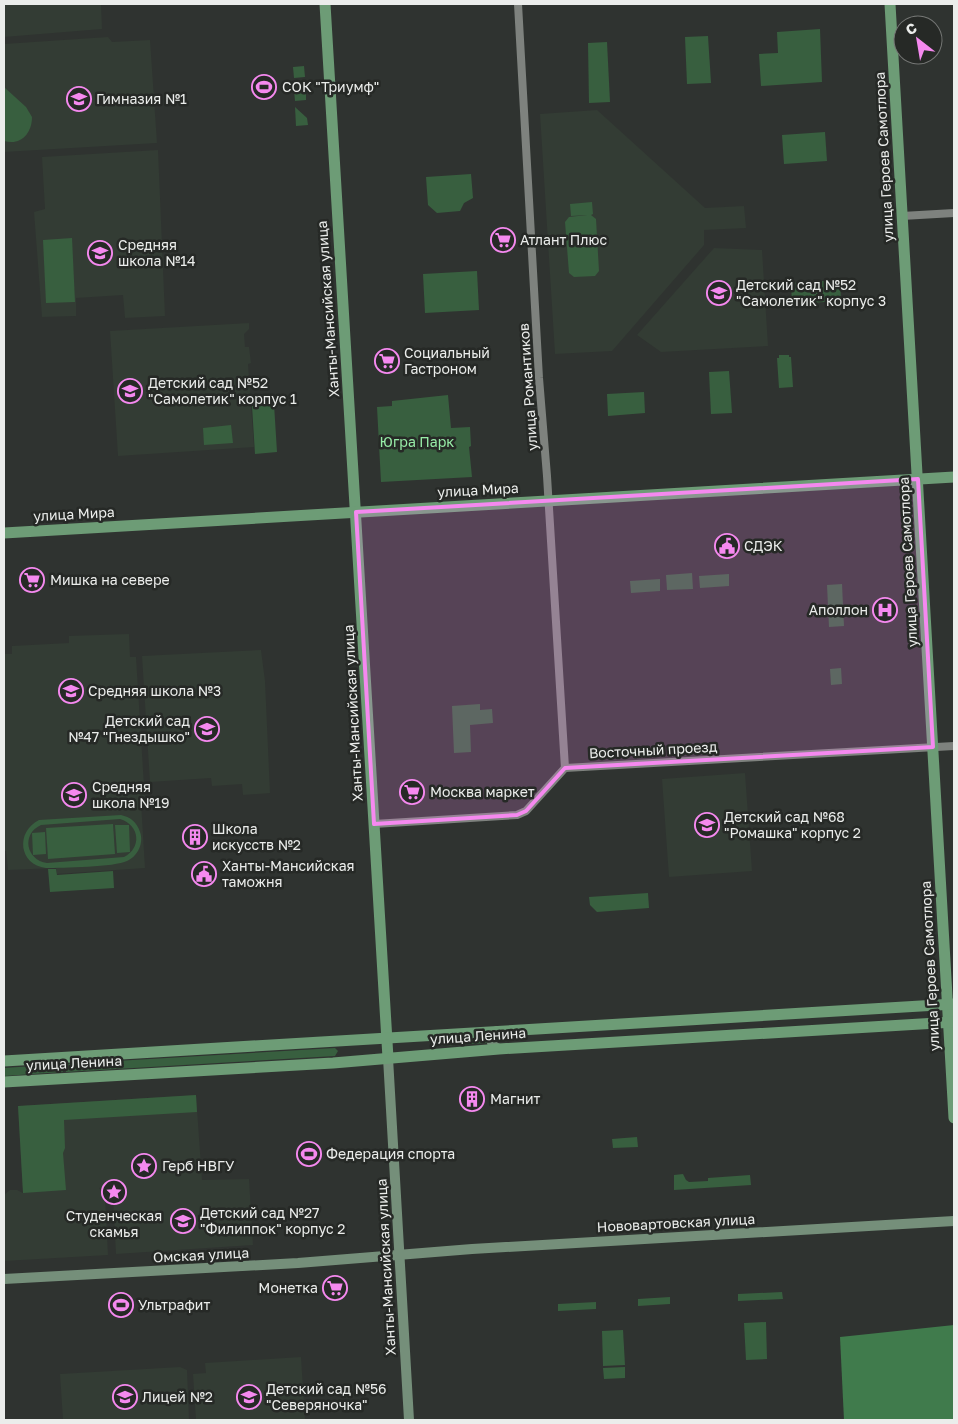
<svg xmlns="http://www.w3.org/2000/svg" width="958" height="1424" font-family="'Golos Text',sans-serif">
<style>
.built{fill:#333c34}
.green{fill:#385f3f;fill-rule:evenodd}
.forest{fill:#407b4c}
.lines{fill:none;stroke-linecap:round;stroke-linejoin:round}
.street{stroke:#7e827e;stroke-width:8}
.secondary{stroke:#758f7a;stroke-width:10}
.primary{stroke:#6d9c76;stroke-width:11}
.marked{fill:#f589ef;fill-opacity:0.2;stroke:#f589ef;stroke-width:4;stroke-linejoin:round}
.labels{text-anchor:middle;stroke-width:5;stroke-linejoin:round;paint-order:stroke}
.poi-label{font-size:14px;fill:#ebedeb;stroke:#262926;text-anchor:start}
.street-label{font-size:14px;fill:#ebedeb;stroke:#262926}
.park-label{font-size:14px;fill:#97eca7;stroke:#262926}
</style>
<rect width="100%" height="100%" fill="#2f3330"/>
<g class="built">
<path d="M 4,4 L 101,4 L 102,29 L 4,37 Z"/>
<path d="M 108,37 L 112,42 L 150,40 L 157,143 L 4,152 L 4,44 Z"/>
<path d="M 597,110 L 705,208 L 744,206 L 746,228 L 704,230 L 704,245 L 612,351 L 555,354 L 540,114 Z"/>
<path d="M 158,150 L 165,316 L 125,318 L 123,295 L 76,298 L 76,316 L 42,317 L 34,212 L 45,209 L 42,157 Z"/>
<path d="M 714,248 L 762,250 L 768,346 L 661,352 L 637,335 Z"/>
<path d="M 249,323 L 249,329 L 244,334 L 245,347 L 249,347 L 251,363 L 248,364 L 254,447 L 118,456 L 110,331 Z"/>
<path d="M 129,634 L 130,657 L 136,657 L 145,802 L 141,802 L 145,868 L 57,874 L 56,868 L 8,870 L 6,851 L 4,851 L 4,654 L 12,654 L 12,646 L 69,643 L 69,636 Z"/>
<path d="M 261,650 L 265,681 L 270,793 L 243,795 L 242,784 L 212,786 L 211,778 L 150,782 L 142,656 Z"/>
<path d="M 745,773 L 752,871 L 669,877 L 662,779 Z"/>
<path d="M 196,1095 L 202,1180 L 249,1179 L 253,1245 L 116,1254 L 113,1198 L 118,1186 L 99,1188 L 105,1197 L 108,1255 L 4,1261 L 4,1195 L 10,1190 L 17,1190 L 23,1193 L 18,1106 Z"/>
<path d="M 301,1357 L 305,1420 L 196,1420 L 193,1374 L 206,1373 L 205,1363 Z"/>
<path d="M 180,1367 L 187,1370 L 189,1420 L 63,1420 L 60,1374 Z"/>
</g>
<g class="green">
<path d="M 820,29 L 822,82 L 761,86 L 759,54 L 778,53 L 777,32 Z"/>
<path d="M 708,36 L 711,83 L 687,84 L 685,37 Z"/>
<path d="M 607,42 L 610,102 L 589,103 L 588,43 Z"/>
<path d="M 304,66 L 305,77 L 294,78 L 293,67 Z"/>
<path d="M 4,87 L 26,107 L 32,117 C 32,133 21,146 4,141 Z"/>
<path d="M 294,90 L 306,90 L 306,100 L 295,101 Z"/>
<path d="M 295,107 L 307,118 L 308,125 L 296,126 Z"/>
<path d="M 825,132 L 827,161 L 784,164 L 782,135 Z"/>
<path d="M 471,174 L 473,198 L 464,203 L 460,211 L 437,213 L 428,205 L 426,177 Z"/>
<path d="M 592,202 L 593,214 L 591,215 L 596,219 L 599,271 L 595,276 L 574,277 L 569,273 L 565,222 L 569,217 L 587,215 L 571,216 L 570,204 Z"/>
<path d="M 72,238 L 75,302 L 46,303 L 43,240 Z"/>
<path d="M 477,271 L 479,310 L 425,313 L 423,274 Z"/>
<path d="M 840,280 L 841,301 L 792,304 L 791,283 Z"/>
<path d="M 779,355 L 789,355 L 789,357 L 791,357 L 793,387 L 779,388 L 777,358 L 779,358 Z"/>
<path d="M 729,371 L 732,413 L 711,414 L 709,372 Z"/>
<path d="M 644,392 L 645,413 L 608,416 L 607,394 Z"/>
<path d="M 448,395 L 451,428 L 470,427 L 471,446 L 469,447 L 472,477 L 381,482 L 377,407 L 392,406 L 392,401 Z"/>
<path d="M 274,404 L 277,452 L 255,454 L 252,406 Z"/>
<path d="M 231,425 L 233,443 L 204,445 L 203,428 Z"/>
<path d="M 692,573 L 693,589 L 667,590 L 666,575 Z"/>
<path d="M 729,574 L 729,586 L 700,588 L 699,576 Z"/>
<path d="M 660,579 L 660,591 L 631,593 L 630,581 Z"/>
<path d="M 842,584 L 844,626 L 829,627 L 827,585 Z"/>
<path d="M 841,668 L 842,684 L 831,685 L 830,669 Z"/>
<path d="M 480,704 L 480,710 L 492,709 L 493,723 L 470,725 L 471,752 L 454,753 L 452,706 Z"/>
<path d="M 121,815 C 130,817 137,822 140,832 C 144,843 138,856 127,861 C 115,867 62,868 46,868 C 19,865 15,832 39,820 ZM 120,819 C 140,825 142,848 124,857 L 47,863 C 26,860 21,834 41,825 Z"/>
<path d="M 113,824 L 115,854 L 48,859 L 46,828 Z"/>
<path d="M 115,825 L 129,825 L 130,852 L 117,853 Z"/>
<path d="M 45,832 L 46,854 L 33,855 L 32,833 Z"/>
<path d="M 48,869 L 56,869 L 57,875 L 113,871 L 114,888 L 50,892 Z"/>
<path d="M 648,893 L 649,908 L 597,912 L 590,905 L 589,897 Z"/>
<path d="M 485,1039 L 487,1040 L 487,1043 L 441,1046 L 470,1040 Z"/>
<path d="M 335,1048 L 338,1051 L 335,1056 L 66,1072 L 65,1064 Z"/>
<path d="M 62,1064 L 63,1072 L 4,1076 L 4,1068 Z"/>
<path d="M 196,1095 L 197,1112 L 64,1120 L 65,1148 L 63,1153 L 66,1190 L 23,1193 L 18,1106 Z"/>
<path d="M 637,1137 L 638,1147 L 613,1148 L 612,1139 Z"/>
<path d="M 683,1174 L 686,1180 L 689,1182 L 708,1181 L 708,1178 L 750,1175 L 751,1185 L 674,1190 L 674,1175 Z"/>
<path d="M 782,1292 L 783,1299 L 738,1301 L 738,1294 Z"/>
<path d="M 670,1297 L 670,1304 L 638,1306 L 638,1299 Z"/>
<path d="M 596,1302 L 596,1309 L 558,1311 L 558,1304 Z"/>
<path d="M 766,1322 L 767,1359 L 746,1360 L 744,1323 Z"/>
<path d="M 623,1330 L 625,1365 L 603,1366 L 602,1331 Z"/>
<path d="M 625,1367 L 625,1378 L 604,1379 L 603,1368 Z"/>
</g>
<path class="forest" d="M 954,1325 L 954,1420 L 844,1420 L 840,1337 Z"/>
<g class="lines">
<g class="street">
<path d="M 518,4 L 539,378 L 547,476 L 565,768"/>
<path d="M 902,216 L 954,213"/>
<path d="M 374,824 L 517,815 L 526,811 L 565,768 L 954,746"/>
</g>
<g class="secondary">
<path d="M 497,1031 L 493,1034 L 491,1039 L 493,1046 L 499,1049"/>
<path d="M 388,1058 L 409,1420"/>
<path d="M 4,1279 L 298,1263 L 472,1249 L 954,1221"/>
</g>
<g class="primary">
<path d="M 325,4 L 388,1058"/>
<path d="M 890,4 L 954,1118"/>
<path d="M 4,533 L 954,477"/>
<path d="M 4,1061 L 954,1004"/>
<path d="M 4,1082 L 333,1063 L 499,1049 L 954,1022"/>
</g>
</g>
<path class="marked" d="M 918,479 L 933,747 L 565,768 L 526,811 L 517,815 L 374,824 L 356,512 Z"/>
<defs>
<symbol id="stadium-ring" viewBox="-11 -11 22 22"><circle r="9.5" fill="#262926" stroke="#f589ef" stroke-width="1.5"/><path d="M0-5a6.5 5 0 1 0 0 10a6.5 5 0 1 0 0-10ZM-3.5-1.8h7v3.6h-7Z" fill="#f589ef"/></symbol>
<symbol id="school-ring" viewBox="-11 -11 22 22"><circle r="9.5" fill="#262926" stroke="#f589ef" stroke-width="1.5"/><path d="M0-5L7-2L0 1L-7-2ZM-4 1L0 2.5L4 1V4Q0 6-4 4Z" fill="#f589ef"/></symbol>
<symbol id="supermarket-ring" viewBox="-11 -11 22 22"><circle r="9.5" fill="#262926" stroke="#f589ef" stroke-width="1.5"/><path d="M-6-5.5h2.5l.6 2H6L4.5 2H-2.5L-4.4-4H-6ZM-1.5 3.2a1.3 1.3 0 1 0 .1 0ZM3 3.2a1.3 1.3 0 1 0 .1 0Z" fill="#f589ef"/></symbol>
<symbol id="civic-ring" viewBox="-11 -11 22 22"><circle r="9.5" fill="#262926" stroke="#f589ef" stroke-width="1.5"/><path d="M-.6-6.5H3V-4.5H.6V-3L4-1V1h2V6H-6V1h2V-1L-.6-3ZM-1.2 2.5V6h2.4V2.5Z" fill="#f589ef"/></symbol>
<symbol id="hospital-ring" viewBox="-11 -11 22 22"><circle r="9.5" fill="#262926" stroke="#f589ef" stroke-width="1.5"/><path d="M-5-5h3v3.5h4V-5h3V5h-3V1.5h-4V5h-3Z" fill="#f589ef"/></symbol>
<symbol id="building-ring" viewBox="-11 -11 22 22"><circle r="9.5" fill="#262926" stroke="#f589ef" stroke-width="1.5"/><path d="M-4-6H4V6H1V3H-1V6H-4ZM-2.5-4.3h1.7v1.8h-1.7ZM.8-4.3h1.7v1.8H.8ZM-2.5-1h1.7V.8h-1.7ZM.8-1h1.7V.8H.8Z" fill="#f589ef"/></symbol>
<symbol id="sight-ring" viewBox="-11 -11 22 22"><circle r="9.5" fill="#262926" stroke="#f589ef" stroke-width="1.5"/><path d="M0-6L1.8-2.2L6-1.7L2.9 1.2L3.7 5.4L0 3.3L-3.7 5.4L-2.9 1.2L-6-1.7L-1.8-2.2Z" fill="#f589ef"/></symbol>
</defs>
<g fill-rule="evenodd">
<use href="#stadium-ring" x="250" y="73" width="28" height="28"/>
<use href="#school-ring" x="65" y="85" width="28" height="28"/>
<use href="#supermarket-ring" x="489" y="226" width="28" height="28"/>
<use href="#school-ring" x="86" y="239" width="28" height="28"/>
<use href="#school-ring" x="705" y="279" width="28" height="28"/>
<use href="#supermarket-ring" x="373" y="347" width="28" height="28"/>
<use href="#school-ring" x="116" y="377" width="28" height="28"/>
<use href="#civic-ring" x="713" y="532" width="28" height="28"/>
<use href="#supermarket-ring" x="18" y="566" width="28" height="28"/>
<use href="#hospital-ring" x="871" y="596" width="28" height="28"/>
<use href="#school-ring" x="57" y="677" width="28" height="28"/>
<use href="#school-ring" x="193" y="715" width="28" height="28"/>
<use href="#supermarket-ring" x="398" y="778" width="28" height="28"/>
<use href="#school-ring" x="60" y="781" width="28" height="28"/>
<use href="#school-ring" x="693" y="811" width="28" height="28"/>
<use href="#building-ring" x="181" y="823" width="28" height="28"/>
<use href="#civic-ring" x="190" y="860" width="28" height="28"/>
<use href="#building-ring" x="458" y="1085" width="28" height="28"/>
<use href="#stadium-ring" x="295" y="1140" width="28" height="28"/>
<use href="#sight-ring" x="130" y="1152" width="28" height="28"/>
<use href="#sight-ring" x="100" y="1178" width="28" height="28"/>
<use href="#school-ring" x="169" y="1207" width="28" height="28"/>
<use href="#supermarket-ring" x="321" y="1274" width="28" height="28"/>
<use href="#stadium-ring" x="107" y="1291" width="28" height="28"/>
<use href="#school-ring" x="111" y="1383" width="28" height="28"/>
<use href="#school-ring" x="235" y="1383" width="28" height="28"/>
</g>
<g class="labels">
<g class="poi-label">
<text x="282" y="92">СОК "Триумф"</text>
<text x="96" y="104">Гимназия №1</text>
<text x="520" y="245">Атлант Плюс</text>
<text x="118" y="250">Средняя<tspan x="118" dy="16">школа №14</tspan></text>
<text x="736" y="290">Детский сад №52<tspan x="736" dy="16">"Самолетик" корпус 3</tspan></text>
<text x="404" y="358">Социальный<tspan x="404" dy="16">Гастроном</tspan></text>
<text x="148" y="388">Детский сад №52<tspan x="148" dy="16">"Самолетик" корпус 1</tspan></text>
<text x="744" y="551">СДЭК</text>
<text x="50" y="585">Мишка на севере</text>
<text x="868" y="615" text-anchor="end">Аполлон</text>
<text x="88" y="696">Средняя школа №3</text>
<text x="190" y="726" text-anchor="end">Детский сад<tspan x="190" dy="16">№47 "Гнездышко"</tspan></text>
<text x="92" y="792">Средняя<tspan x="92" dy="16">школа №19</tspan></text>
<text x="430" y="797">Москва маркет</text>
<text x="724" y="822">Детский сад №68<tspan x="724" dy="16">"Ромашка" корпус 2</tspan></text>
<text x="212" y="834">Школа<tspan x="212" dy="16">искусств №2</tspan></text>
<text x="222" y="871">Ханты-Мансийская<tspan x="222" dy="16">таможня</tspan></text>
<text x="490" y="1104">Магнит</text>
<text x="326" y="1159">Федерация спорта</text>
<text x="162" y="1171">Герб НВГУ</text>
<text x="200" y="1218">Детский сад №27<tspan x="200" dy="16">"Филиппок" корпус 2</tspan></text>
<text x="114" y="1221" text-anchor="middle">Студенческая<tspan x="114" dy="16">скамья</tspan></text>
<text x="318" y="1293" text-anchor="end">Монетка</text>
<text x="138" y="1310">Ультрафит</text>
<text x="266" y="1394">Детский сад №56<tspan x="266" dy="16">"Северяночка"</tspan></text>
<text x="142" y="1402">Лицей №2</text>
</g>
<g class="street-label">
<text transform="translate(884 157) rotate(-93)" y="5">улица Героев Самотлора</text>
<text transform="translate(328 309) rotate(-94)" y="5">Ханты-Мансийская улица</text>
<text transform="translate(528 387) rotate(-94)" y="5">улица Романтиков</text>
<text transform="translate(478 490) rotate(-3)" y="5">улица Мира</text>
<text transform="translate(74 514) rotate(-3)" y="5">улица Мира</text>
<text transform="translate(908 562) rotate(-93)" y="5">улица Героев Самотлора</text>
<text transform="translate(353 713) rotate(-93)" y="5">Ханты-Мансийская улица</text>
<text transform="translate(653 750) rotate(-3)" y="5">Восточный проезд</text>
<text transform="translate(930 966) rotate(-93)" y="5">улица Героев Самотлора</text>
<text transform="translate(478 1036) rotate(-4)" y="5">улица Ленина</text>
<text transform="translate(74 1063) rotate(-3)" y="5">улица Ленина</text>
<text transform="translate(676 1223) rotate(-3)" y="5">Нововартовская улица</text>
<text transform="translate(201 1255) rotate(-3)" y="5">Омская улица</text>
<text transform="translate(386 1267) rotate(-93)" y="5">Ханты-Мансийская улица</text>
</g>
<g class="park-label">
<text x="417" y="447">Югра Парк</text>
</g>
</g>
<rect width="958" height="1424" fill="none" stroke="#ebedeb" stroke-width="10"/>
<g transform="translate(918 40) rotate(329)"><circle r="24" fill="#262926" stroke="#757775"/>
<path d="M0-4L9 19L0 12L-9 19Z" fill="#f589ef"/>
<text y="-8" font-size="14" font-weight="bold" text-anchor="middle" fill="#ebedeb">С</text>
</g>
</svg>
